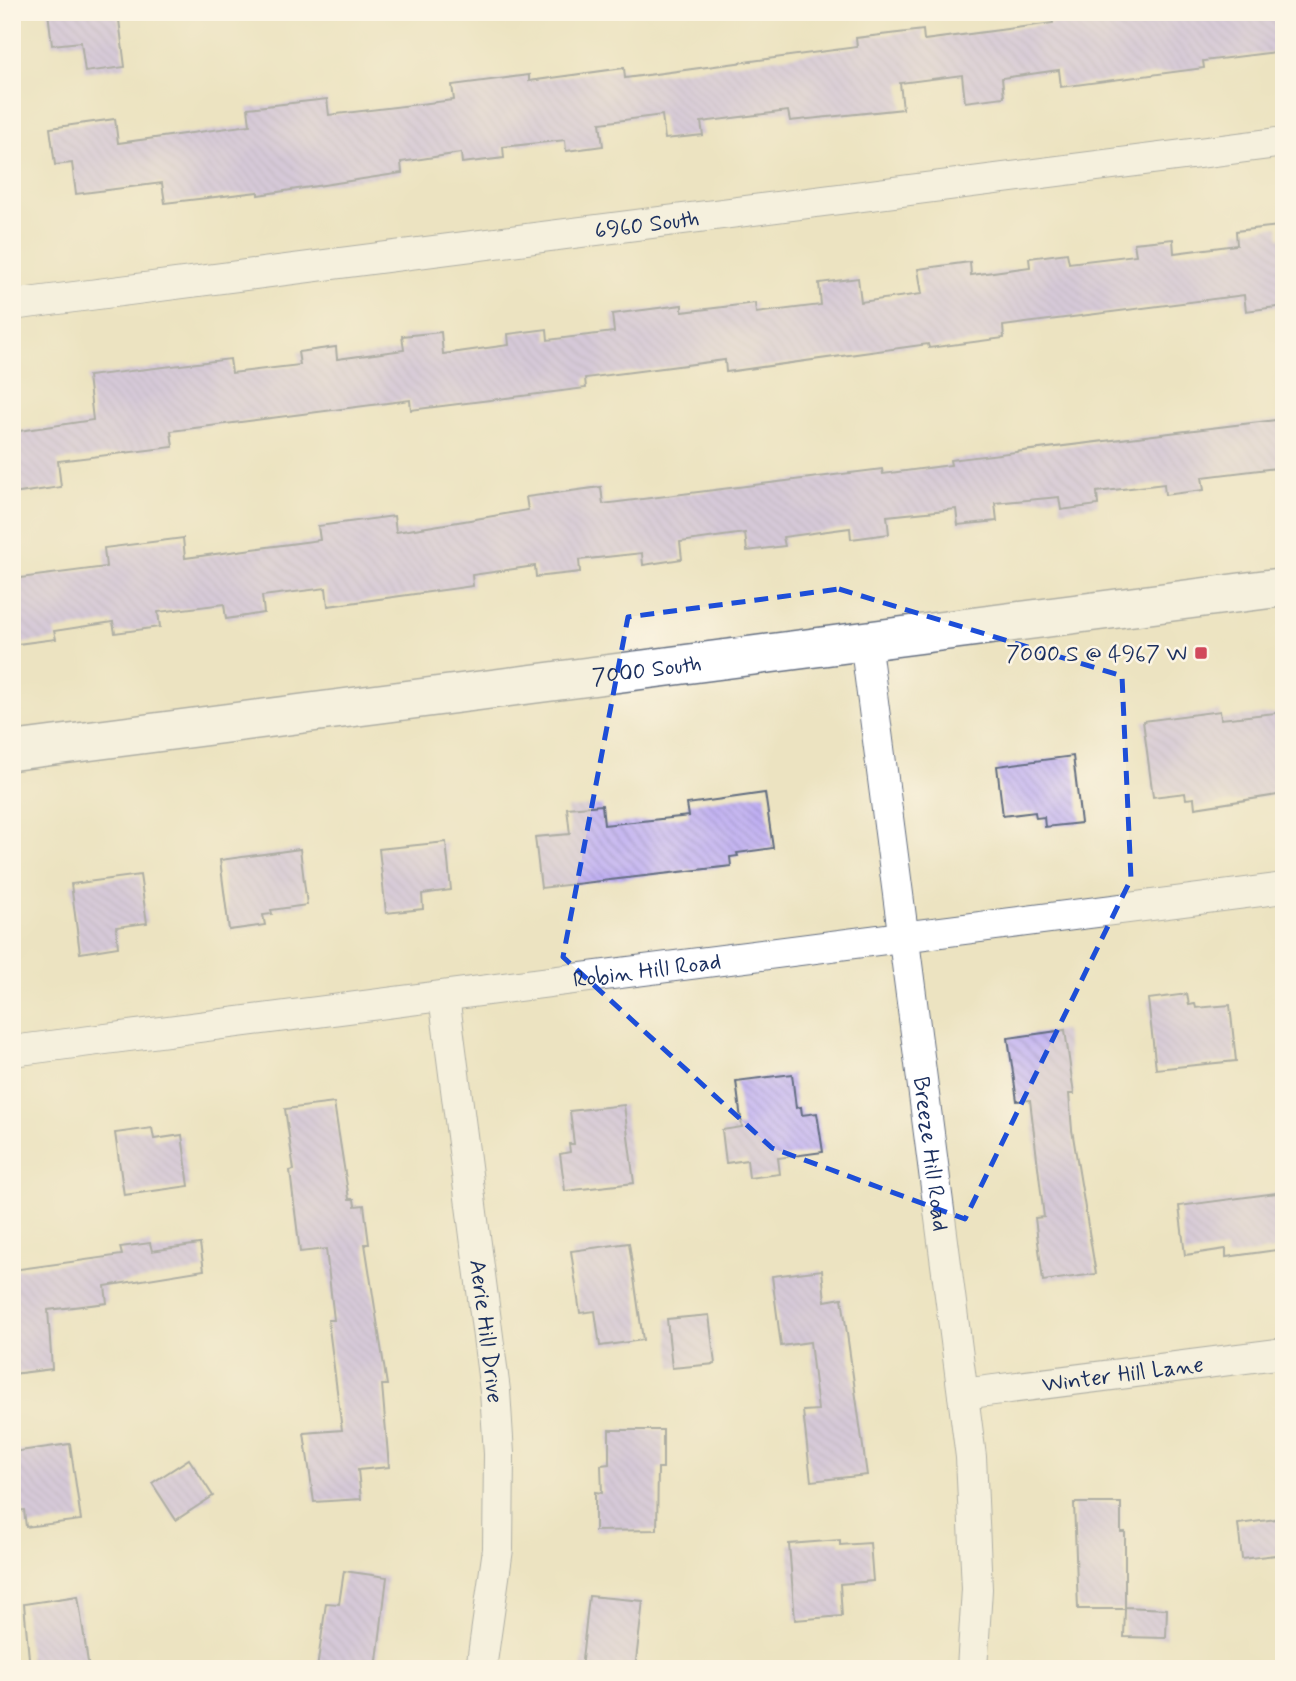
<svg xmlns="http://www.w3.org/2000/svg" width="1296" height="1681" font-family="Mynerve,sans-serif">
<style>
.building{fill:url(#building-back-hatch)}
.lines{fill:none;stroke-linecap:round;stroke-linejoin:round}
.minor-casing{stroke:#646e81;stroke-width:32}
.tertiary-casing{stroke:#646e81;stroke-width:41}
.minor{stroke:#fff;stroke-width:30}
.tertiary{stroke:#fff;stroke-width:38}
.marked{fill:none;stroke:#1d4ed8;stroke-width:5;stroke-dasharray:14 9;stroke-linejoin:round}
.poi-dot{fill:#d1495b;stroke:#fcf5e5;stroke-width:2.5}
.labels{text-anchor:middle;stroke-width:5;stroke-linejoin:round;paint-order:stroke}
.street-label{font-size:23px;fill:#1b2f5e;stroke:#fcf5e5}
.poi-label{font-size:23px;fill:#1b2f5e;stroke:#fcf5e5;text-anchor:end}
</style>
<defs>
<pattern id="building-back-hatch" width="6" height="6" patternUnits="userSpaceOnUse" patternTransform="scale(1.75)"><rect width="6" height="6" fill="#b9a8f4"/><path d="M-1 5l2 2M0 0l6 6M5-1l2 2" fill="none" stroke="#9689c9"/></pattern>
</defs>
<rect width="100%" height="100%" fill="#fcf5e5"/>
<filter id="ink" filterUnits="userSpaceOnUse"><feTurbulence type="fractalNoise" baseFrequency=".0143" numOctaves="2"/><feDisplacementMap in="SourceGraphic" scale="14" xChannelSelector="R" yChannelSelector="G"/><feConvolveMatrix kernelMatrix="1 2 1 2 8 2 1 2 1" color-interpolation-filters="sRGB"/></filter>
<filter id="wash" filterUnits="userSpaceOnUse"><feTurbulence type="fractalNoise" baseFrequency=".00686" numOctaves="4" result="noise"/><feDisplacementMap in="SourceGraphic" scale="28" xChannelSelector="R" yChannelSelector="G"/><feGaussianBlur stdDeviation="1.57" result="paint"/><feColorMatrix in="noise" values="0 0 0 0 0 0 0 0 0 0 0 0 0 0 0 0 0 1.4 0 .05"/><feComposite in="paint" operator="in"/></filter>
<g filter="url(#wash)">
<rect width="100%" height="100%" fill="#ece3c1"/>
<g id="blocks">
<g class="building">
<path d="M 48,12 L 118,12 L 125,67 L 85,72 L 81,42 L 52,45 Z"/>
<path d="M 1052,12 L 1284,12 L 1284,51 L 1203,61 L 1204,68 L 1061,87 L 1059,70 L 1002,78 L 1004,97 L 965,102 L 962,75 L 900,83 L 903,109 L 790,121 L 788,111 L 701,122 L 703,135 L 665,139 L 662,115 L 600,123 L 603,146 L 566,151 L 565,140 L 503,147 L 504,158 L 462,163 L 461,153 L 401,162 L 402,173 L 258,195 L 258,192 L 165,203 L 162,183 L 76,194 L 72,163 L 55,165 L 50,128 L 115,119 L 118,143 L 250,125 L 248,108 L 327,99 L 329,115 L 454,100 L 452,85 L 529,75 L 529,81 L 624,68 L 625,78 L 857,47 L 856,38 L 923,30 L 924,40 L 1053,23 Z"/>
<path d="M 1278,226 L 1279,238 L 1284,237 L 1284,306 L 1246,311 L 1244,295 L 1003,326 L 1004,338 L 929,348 L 928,344 L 726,372 L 725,360 L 585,378 L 586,388 L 411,410 L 410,400 L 171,431 L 173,447 L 58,461 L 61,487 L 12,494 L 12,432 L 93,420 L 88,376 L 230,359 L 232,373 L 300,365 L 298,352 L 336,347 L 337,359 L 404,350 L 402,336 L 441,332 L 443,354 L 509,345 L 508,334 L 547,329 L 548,340 L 614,332 L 612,314 L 682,305 L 682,312 L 755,303 L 756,313 L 821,305 L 819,283 L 858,278 L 861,302 L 922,294 L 918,269 L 970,262 L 971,275 L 1030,267 L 1029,258 L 1067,253 L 1069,263 L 1136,255 L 1134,243 L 1173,239 L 1174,253 L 1237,245 L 1236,231 Z"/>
<path d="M 1284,419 L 1284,467 L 1202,477 L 1204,490 L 1165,495 L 1164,484 L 1097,492 L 1098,505 L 1061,510 L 1059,497 L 995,503 L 997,521 L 958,525 L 956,509 L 887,516 L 889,534 L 851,539 L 850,528 L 783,537 L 785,546 L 747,551 L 745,533 L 680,542 L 682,559 L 643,565 L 642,553 L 579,560 L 580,572 L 536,577 L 535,566 L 472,575 L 473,586 L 328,606 L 326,588 L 262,596 L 264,613 L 226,619 L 224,604 L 158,612 L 160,627 L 115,633 L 113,622 L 54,631 L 56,639 L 17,644 L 12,579 L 106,567 L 104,548 L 183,538 L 185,558 L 320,540 L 318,526 L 394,516 L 396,532 L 464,521 L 528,510 L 526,497 L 601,487 L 603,504 L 882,469 L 883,474 L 951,465 L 950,460 Z"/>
<path d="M 1220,711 L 1221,719 L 1284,712 L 1284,794 L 1195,808 L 1194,798 L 1186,799 L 1185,793 L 1153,797 L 1143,721 Z"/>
<path d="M 1073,756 L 1081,823 L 1045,827 L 1044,817 L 1036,818 L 1035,812 L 1003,816 L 997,766 Z"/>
<path d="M 765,793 L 773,848 L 737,853 L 738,856 L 730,857 L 731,866 L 541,888 L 535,837 L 570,834 L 567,808 L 602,805 L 604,825 L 689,816 L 687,804 Z"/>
<path d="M 446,842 L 451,890 L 422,894 L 423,909 L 386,913 L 379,849 Z"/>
<path d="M 300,849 L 307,905 L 271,910 L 272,914 L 263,915 L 265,925 L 229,930 L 220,860 Z"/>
<path d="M 140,875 L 147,923 L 116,927 L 118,947 L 80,953 L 71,884 Z"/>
<path d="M 1187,994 L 1189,1005 L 1195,1004 L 1196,1008 L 1230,1005 L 1236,1061 L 1156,1069 L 1148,999 Z"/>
<path d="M 1065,1030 L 1074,1094 L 1069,1094 L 1072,1130 L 1096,1274 L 1043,1281 L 1035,1218 L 1044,1217 L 1030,1100 L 1017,1101 L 1008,1038 Z"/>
<path d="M 792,1074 L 796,1108 L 801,1107 L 802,1115 L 817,1113 L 823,1152 L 778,1158 L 780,1174 L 749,1178 L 747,1160 L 726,1163 L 722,1130 L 742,1127 L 736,1081 Z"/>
<path d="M 334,1103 L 349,1199 L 354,1199 L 355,1206 L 364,1205 L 369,1244 L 365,1244 L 387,1385 L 382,1385 L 389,1467 L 358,1470 L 361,1499 L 314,1502 L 304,1433 L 342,1430 L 328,1320 L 334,1320 L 326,1249 L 300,1252 L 290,1171 L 294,1170 L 285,1109 Z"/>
<path d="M 624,1105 L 634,1183 L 565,1191 L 560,1154 L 570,1152 L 569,1144 L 574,1144 L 570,1111 Z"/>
<path d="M 152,1128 L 154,1139 L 182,1135 L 189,1186 L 124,1195 L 115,1133 Z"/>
<path d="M 1284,1192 L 1284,1249 L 1226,1257 L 1226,1249 L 1185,1255 L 1179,1206 Z"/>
<path d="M 150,1243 L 152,1251 L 200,1244 L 204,1270 L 105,1286 L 107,1303 L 48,1310 L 52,1369 L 12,1374 L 12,1270 L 122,1255 L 120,1247 Z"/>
<path d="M 629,1243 L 643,1340 L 600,1346 L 595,1311 L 580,1313 L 571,1251 Z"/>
<path d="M 822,1270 L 825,1301 L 842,1298 L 867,1475 L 811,1481 L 803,1411 L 818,1410 L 810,1342 L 781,1346 L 772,1276 Z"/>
<path d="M 709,1315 L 715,1364 L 672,1368 L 667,1319 Z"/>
<path d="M 609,1430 L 663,1430 L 663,1468 L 658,1468 L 657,1530 L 595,1531 L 595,1492 L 602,1493 L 601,1465 L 609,1464 Z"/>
<path d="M 70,1444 L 81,1520 L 26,1527 L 24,1510 L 16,1511 L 12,1452 Z"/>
<path d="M 189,1459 L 213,1496 L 176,1520 L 152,1483 Z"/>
<path d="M 1074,1503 L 1121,1503 L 1121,1532 L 1125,1532 L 1125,1607 L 1167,1609 L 1166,1638 L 1124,1637 L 1125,1609 L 1078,1609 Z"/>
<path d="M 1284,1518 L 1284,1554 L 1242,1559 L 1238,1524 Z"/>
<path d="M 840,1540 L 840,1545 L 870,1543 L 873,1581 L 840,1584 L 842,1616 L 795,1620 L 789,1544 Z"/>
<path d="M 344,1571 L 387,1577 L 376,1669 L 317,1669 L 326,1603 L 339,1604 Z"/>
<path d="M 78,1596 L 89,1669 L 30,1669 L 24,1604 Z"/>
<path d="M 589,1596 L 643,1601 L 635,1669 L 581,1669 Z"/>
</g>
</g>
</g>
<g filter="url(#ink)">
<use href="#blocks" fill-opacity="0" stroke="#646e81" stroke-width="2"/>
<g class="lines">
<defs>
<g id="minor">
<path id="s1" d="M 12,305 L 1284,142"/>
<path id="s2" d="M 865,640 L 971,1457 L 977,1589 L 972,1669"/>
<path id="s3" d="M 444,996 L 495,1391 L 499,1454 L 498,1549 L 481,1669"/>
<path id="s4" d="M 12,1051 L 1284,888"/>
<path id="s5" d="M 963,1394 L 1284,1353"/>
</g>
<g id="tertiary">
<path id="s6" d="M 12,751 L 1284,587"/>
</g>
</defs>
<use href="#minor" class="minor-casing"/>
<use href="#tertiary" class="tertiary-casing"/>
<use href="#minor" class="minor"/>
<use href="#tertiary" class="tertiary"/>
</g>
</g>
<path d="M0 0H1296V1681H0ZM 839,589 L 1122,676 L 1131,879 L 965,1219 L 772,1148 L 563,957 L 628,617 Z" fill="#ece3c1" fill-opacity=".55" fill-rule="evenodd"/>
<path class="marked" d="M 839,589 L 1122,676 L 1131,879 L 965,1219 L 772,1148 L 563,957 L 628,617 Z"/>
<rect class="poi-dot" x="1194" y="646" width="14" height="14" rx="3.5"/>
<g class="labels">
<g class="street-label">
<text dy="8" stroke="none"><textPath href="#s1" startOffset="640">6960 South</textPath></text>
<text dy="8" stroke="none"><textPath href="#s6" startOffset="640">7000 South</textPath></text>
<text dy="8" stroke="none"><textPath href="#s4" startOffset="640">Robin Hill Road</textPath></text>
<text dy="8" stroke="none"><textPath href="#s2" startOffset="518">Breeze Hill Road</textPath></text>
<text dy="8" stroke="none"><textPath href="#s3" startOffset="338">Aerie Hill Drive</textPath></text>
<text dy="8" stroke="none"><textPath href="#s5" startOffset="161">Winter Hill Lane</textPath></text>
</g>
<g class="poi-label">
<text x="1187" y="661">7000 S @ 4967 W</text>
</g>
</g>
<rect width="1296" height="1681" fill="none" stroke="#fcf5e5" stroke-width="42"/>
</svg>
